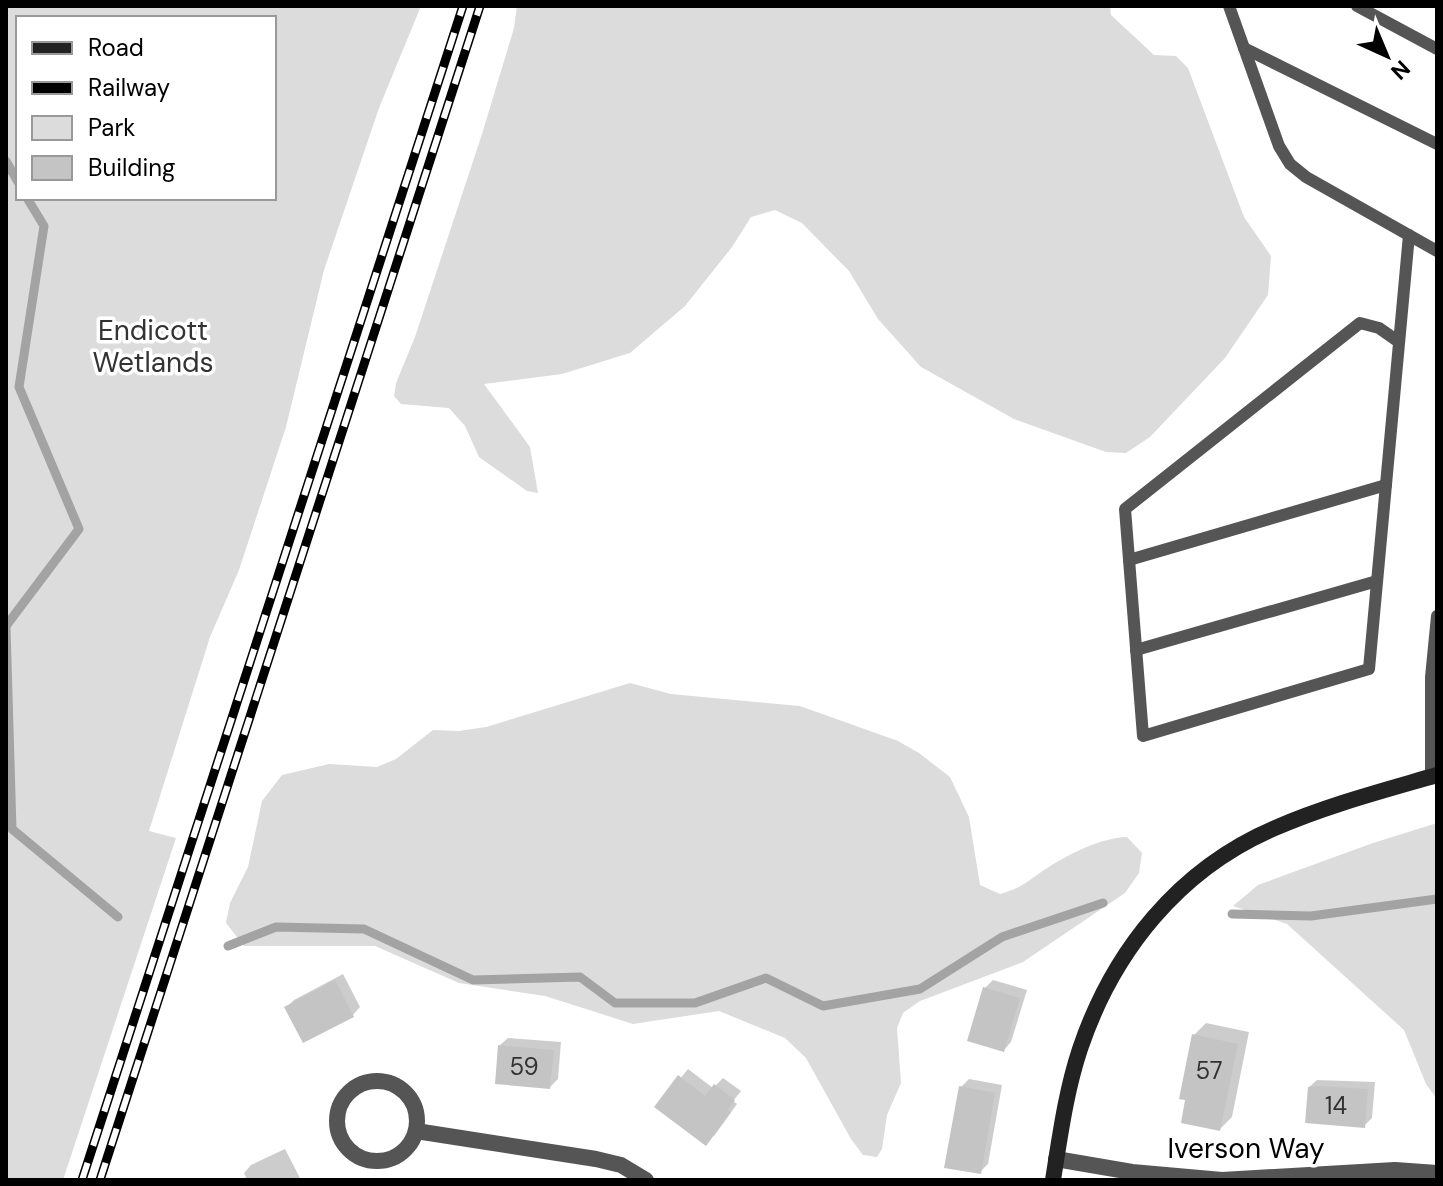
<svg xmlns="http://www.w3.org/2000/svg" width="1443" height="1186" font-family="'DM Sans',sans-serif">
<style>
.green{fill:#dcdcdc;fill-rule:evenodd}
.shadow{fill:#0003}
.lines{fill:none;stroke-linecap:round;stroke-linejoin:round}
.stream{stroke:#a3a3a3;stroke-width:9}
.building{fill:#c4c4c4}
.service{stroke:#555;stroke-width:12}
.minor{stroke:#555;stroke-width:16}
.secondary{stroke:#222;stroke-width:16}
.rail-casing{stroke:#000;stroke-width:9}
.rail{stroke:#fff;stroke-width:6;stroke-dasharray:18;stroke-linecap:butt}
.labels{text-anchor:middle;stroke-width:7;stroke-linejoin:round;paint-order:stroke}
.number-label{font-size:24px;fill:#313131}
.park-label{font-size:28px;fill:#333;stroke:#fff}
.street-label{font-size:28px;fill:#000;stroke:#fff}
</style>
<rect width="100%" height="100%" fill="#fff"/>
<g class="green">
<path d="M 6,6 L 421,6 L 379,108 L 324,270 L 286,427 L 239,570 L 210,637 L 149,831 L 176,838 L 63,1180 L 6,1180 ZM 274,18 L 274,198 L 18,198 L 18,18 Z"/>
<path d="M 517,6 L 1110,6 L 1111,15 L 1154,55 L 1176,56 L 1188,68 L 1244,217 L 1271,256 L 1268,295 L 1225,358 L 1150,437 L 1126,453 L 1106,452 L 1014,419 L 921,367 L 878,319 L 849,271 L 802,223 L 775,210 L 751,217 L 732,247 L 685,306 L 630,353 L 562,374 L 484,384 L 530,447 L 538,493 L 527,491 L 479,457 L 465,426 L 449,408 L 401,404 L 394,396 L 396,383 L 415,337 L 482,134 L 514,28 Z"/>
<path d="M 630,683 L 671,694 L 800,706 L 898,741 L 919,753 L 950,777 L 969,817 L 980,885 L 1000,894 C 1020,889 1028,881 1044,870 C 1067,855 1099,838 1127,837 L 1142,853 L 1139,873 L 1125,893 L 1023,962 L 920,1001 L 903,1013 L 897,1028 L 901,1083 L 887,1115 L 882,1149 L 877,1157 L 863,1155 L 851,1139 L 806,1058 L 785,1038 L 719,1011 L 633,1024 L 545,996 L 459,983 L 375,946 L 244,946 L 226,923 L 230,903 L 248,867 L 262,801 L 282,775 L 329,764 L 377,767 L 396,759 L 433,730 L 459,731 L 486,727 Z"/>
<path d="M 1437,823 L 1437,1099 L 1426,1084 L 1404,1030 L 1287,924 L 1233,906 L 1258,885 L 1373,843 Z"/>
</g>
<g class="shadow">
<path d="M 343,974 L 360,1007 L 353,1015 L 287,1007 L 294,1000 Z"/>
<path d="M 993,980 L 1027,990 L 1011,1042 L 1004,1050 L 985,988 Z"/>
<path d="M 1206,1023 L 1249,1032 L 1232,1117 L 1220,1129 L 1194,1035 Z"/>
<path d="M 508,1038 L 561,1042 L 558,1079 L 550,1087 L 500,1045 Z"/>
<path d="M 688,1069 L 713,1088 L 723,1078 L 741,1091 L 733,1101 L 737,1104 L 714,1136 L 657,1107 Z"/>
<path d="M 969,1079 L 1002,1085 L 988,1164 L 980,1172 L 961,1087 Z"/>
<path d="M 1317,1080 L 1375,1082 L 1372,1118 L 1364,1126 L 1309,1087 Z"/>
<path d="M 285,1149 L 301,1180 L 247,1180 L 244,1173 L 251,1165 Z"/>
<path d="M 741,1178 L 793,1179 L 793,1180 L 739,1180 Z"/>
</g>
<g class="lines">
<g class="stream">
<path d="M 6,161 L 18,182"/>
<path d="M 6,626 L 79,529 L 19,387 L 44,226 L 27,198"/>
<path d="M 6,628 L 12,829 L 118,917"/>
<path d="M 1232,914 L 1311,916 L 1437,899"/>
<path d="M 228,946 L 276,927 L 364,929 L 473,980 L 580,977 L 615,1003 L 695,1003 L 766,978 L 823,1006 L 920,989 L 1002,937 L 1103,903"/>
</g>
</g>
<g class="building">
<path d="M 335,980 L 354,1017 L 303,1043 L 284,1007 Z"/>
<path d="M 983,987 L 1020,998 L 1004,1052 L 967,1041 Z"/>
<path d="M 1192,1034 L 1238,1044 L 1220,1131 L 1181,1123 L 1185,1100 L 1179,1099 Z"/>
<path d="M 498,1045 L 554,1050 L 550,1089 L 495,1084 Z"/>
<path d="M 678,1075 L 705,1096 L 714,1084 L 735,1100 L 727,1110 L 731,1112 L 706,1146 L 654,1107 Z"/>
<path d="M 959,1086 L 995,1093 L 981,1174 L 944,1168 Z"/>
<path d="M 1319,1086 L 1368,1089 L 1365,1128 L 1305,1123 L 1308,1087 Z"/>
</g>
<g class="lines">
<g class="service">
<path d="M 1229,6 L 1279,146 L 1290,164 L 1306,177 L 1437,251"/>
<path d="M 1357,6 L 1437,49"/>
<path d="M 1244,48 L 1437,144"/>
<path d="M 1399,342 L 1379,328 L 1360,323 L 1125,509 L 1143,736 L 1369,669 C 1382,524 1396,380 1409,235"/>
<path d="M 1129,560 L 1386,485"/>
<path d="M 1136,650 L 1377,581"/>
<path d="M 1431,777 L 1431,677 L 1437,616"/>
</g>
<g class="minor">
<circle cx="377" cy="1121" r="40"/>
<path d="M 416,1131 L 596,1159 L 621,1165 L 646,1180"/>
<path d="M 1056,1159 L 1132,1172 L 1222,1180 L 1395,1170 L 1437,1173"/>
</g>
<path class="secondary" d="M 1053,1180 C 1060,1136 1066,1091 1080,1049 C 1113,951 1179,869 1275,828 C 1328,805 1382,791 1437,775"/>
<defs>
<g id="rail">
<path d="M 82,1180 L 463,6"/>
<path d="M 100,1180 L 480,6"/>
</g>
</defs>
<use href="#rail" class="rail-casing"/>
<use href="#rail" class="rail"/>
</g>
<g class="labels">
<g class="number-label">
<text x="524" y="1075">59</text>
<text x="1209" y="1079">57</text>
<text x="1336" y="1114">14</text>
</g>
<g class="park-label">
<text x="153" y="340">Endicott<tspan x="153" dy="32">Wetlands</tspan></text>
</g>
<g class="street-label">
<text x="1246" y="1158">Iverson Way</text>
</g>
</g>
<rect width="1443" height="1186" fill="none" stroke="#000000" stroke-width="16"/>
<rect x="16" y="16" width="260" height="184" fill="#ffffff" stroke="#999999" stroke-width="2"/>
<rect x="32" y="42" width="40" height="12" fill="#222222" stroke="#999999" stroke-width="2"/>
<text x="88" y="56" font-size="24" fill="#000000">Road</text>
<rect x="32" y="82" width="40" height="12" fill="#000000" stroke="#999999" stroke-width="2"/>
<text x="88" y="96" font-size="24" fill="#000000">Railway</text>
<rect x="32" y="116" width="40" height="24" fill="#dcdcdc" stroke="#999999" stroke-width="2"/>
<text x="88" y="136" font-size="24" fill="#000000">Park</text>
<rect x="32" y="156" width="40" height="24" fill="#c4c4c4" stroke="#999999" stroke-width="2"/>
<text x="88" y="176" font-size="24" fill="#000000">Building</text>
<g transform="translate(1387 56) rotate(136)" stroke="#ffffff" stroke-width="6" paint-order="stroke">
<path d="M0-6L14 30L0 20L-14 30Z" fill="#000000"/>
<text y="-12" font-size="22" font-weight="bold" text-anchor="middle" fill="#000000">N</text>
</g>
</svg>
